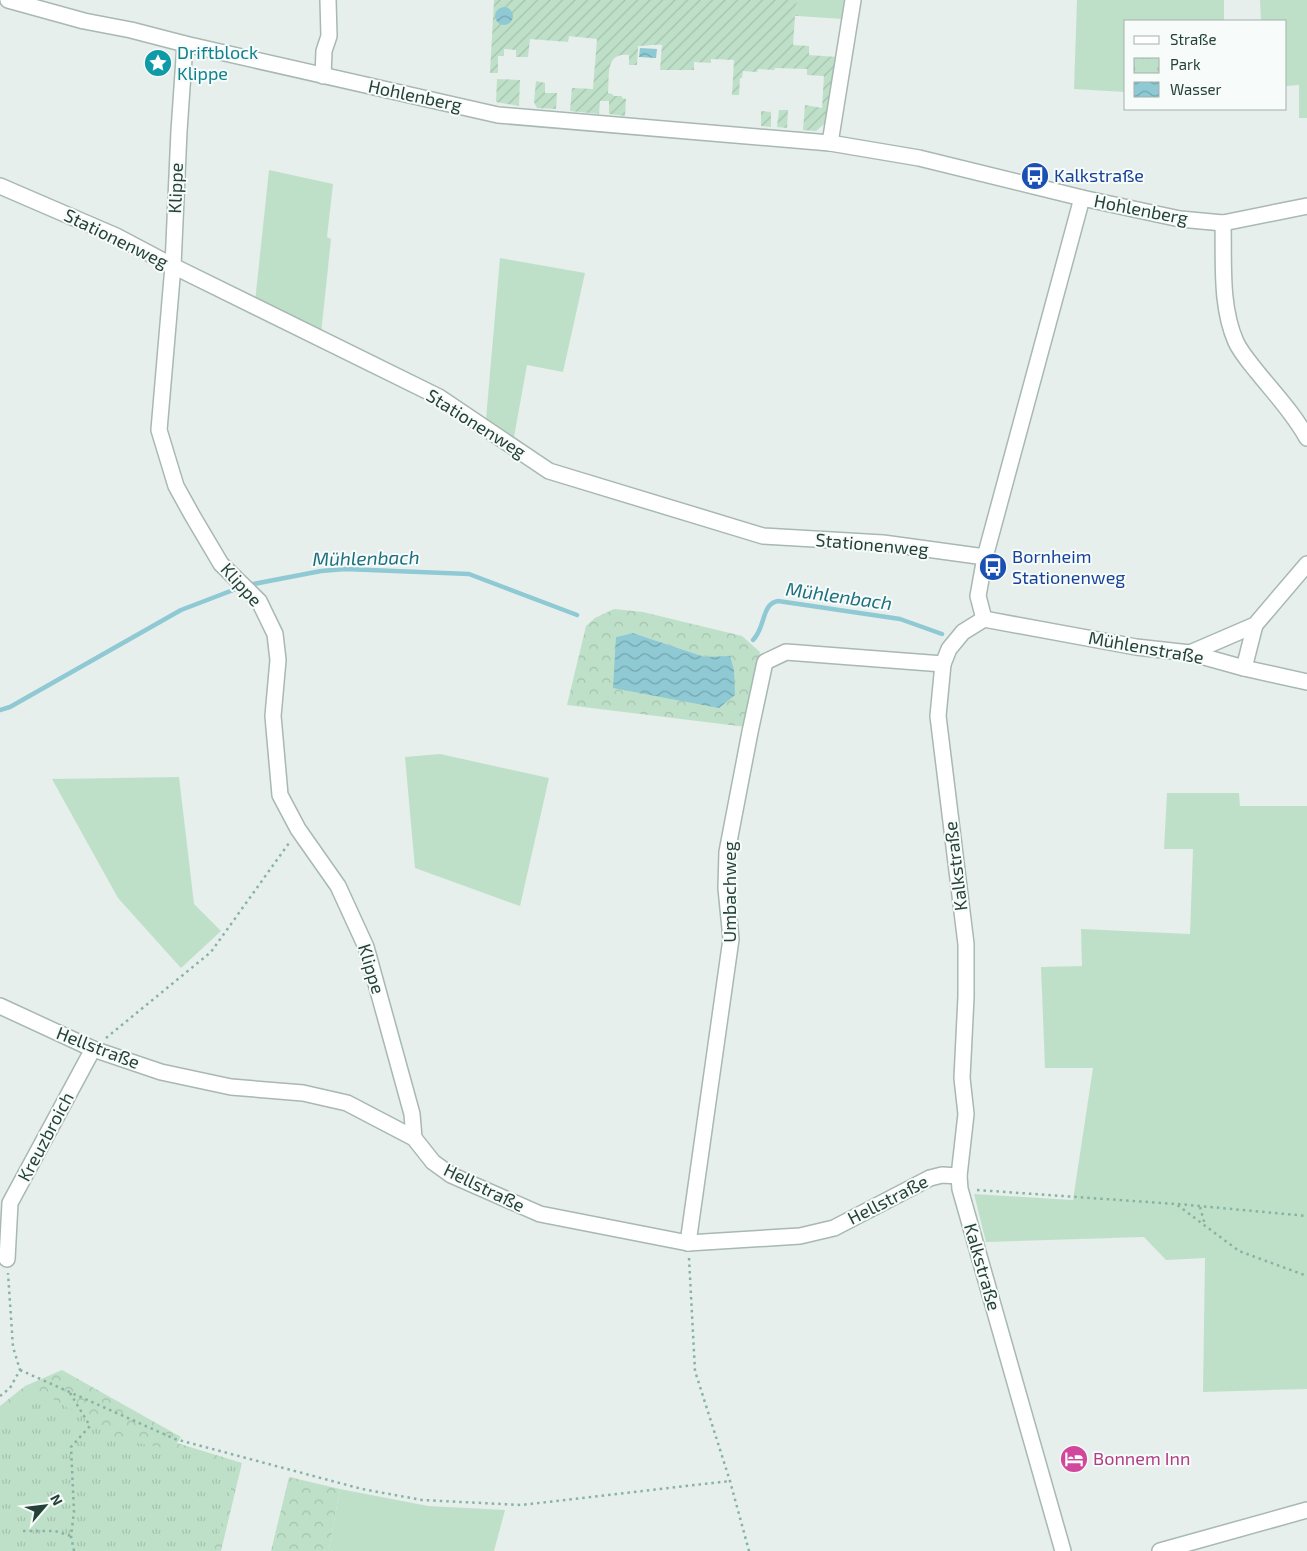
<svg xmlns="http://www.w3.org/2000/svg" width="1307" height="1551" font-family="'Exo 2',sans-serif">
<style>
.grass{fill:#bfe0c8}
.forest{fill:url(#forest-crowns);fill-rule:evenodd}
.park{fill:url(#park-tufts)}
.garden{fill:url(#garden-furrows)}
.water{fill:url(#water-waves)}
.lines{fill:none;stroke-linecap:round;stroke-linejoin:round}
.stream{stroke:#8ec9d4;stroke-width:4.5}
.minor-casing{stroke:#a8b8b2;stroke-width:18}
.path{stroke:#86b3a5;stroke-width:2.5;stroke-dasharray:2.5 4;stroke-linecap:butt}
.minor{stroke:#fff;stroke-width:15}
.labels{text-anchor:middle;stroke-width:4;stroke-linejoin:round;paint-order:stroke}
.culture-label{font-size:18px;fill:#0d838f;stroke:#f7fbf9;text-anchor:start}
.street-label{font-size:18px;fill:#24423a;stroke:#f7fbf9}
.transit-label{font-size:18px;fill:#164399;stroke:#f7fbf9;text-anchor:start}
.hotel-label{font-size:18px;fill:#b23c85;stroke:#f7fbf9;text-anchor:start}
.water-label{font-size:19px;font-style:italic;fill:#1c6f80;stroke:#f7fbf9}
</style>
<defs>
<pattern id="forest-crowns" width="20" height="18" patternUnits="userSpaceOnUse" patternTransform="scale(1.25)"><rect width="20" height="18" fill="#bfe0c8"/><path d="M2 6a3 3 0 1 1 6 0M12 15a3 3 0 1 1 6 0" fill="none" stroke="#a4c1ad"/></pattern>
<pattern id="park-tufts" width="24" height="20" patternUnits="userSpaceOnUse" patternTransform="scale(1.25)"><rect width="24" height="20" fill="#bfe0c8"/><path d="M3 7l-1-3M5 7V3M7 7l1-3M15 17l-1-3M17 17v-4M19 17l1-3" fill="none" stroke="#a4c1ad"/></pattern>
<pattern id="garden-furrows" width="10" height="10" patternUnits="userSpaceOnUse" patternTransform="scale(1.25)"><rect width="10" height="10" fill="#bfe0c8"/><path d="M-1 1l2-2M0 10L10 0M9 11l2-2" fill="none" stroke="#a4c1ad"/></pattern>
<pattern id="water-waves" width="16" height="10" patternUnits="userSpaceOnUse" patternTransform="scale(1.25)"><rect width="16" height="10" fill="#8ec9d4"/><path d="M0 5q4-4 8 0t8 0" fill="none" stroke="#74a5ad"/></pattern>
</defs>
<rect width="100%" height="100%" fill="#e6efeb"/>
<g class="grass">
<path d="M 797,0 L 844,0 L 842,19 L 798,16 L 796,12 Z"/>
<path d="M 1077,0 L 1224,0 L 1224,21 L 1126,21 L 1126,92 L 1074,89 Z"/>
<path d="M 1260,0 L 1307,0 L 1307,118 L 1299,118 L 1299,85 L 1286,86 L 1286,21 L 1261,21 Z"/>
<path d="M 269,170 L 333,184 L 327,237 L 331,239 L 321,334 L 255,302 Z"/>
<path d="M 500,258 L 585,273 L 563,372 L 527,365 L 514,437 L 486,419 Z"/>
<path d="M 440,754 L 549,778 L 520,906 L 415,868 L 405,757 Z"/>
<path d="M 179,777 L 194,904 L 221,931 L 181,968 L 118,898 L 52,779 Z"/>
<path d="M 1167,793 L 1239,793 L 1240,806 L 1307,806 L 1307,1389 L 1203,1392 L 1205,1258 L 1166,1260 L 1144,1237 L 986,1242 L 974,1194 L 1073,1200 L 1093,1068 L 1045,1068 L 1041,967 L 1082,966 L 1081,929 L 1190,934 L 1193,849 L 1164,849 Z"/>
<path d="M 340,1489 L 428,1506 L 505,1510 L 494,1551 L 333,1551 L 329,1549 Z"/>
</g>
<g class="forest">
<path d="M 614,609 L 643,612 L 742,636 L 760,652 L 746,727 L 567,705 L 586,626 L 595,618 ZM 633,633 L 705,657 L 616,637 Z"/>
<path d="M 62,1370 L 181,1437 L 177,1443 L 242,1463 L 221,1551 L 0,1551 L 0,1406 L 25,1386 Z"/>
<path d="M 289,1477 L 340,1489 L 329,1549 L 333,1551 L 271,1551 Z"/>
</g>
<path class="park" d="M 32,1386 L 118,1439 L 238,1463 L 214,1551 L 0,1551 L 0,1421 L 22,1404 Z"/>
<g class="garden">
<path d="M 494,0 L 797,0 L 796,12 L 798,16 L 795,16 L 793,45 L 809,46 L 809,55 L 837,57 L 829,120 L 816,131 L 803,130 L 805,105 L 822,108 L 824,76 L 807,75 L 807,69 L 775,68 L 774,70 L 758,69 L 757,72 L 743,71 L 742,78 L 740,78 L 739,95 L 732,95 L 734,60 L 711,59 L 711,63 L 694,62 L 694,70 L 660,70 L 662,45 C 654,44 646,46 638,46 L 637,65 L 629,65 L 629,55 C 604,52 610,76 608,93 L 612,94 L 614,96 L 622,96 L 622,98 L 626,99 L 625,116 L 609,114 L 609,101 L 600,101 L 599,114 L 570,111 L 572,88 L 593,89 L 597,39 L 569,36 L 568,42 L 530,39 L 528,57 L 516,57 L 516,50 L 504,49 L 504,56 L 498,56 L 498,73 L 490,73 Z"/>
<path d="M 497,79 L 520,80 L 519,106 L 496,102 Z"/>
<path d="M 536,81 L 545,83 L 545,93 L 557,93 L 556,109 L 537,108 L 534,102 Z"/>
<path d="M 779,110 L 788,110 L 787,128 L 777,127 Z"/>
<path d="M 761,111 L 771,112 L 771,127 L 761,126 Z"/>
</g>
<g class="water">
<circle cx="504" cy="16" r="9"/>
<path d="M 640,48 L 657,49 L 656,58 L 639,57 Z"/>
<path d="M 633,633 L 705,657 L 730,656 L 734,670 L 735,695 L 719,708 L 613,688 L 616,637 Z"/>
</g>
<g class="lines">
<g class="stream">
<path d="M 248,585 L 321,571 L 345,569 L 469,574 L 577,615"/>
<path d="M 753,640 C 766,627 761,604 778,601 L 900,619 L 942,634"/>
<path d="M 0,710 L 10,707 L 181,610 L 241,587"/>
</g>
<defs>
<g id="minor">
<path d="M 8,0 L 84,21 L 131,30 L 185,44 L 498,115 L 830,143 L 919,158 L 1082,198 L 1180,219 L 1223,223 L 1307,206"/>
<path d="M 185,44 L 179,131 L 173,266 L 159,430 L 176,486 L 192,515 L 221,564 L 259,601 L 275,634 L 278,660 L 273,716 L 280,795 L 298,829 L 338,886 L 366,947 L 412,1114 L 414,1138"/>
<path d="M 323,76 L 324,51 L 329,36 L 328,0"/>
<path d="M 830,143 L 853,0"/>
<path d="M 0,186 L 116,236 L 173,266 L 439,397 L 549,471 L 763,536 L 883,543 L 985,557"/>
<path d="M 1223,223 C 1224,262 1220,306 1236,342 C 1241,353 1251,364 1258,373 C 1275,394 1294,414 1307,438"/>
<path d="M 984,619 L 963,632 L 949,649 L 943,664 L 938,716 L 966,944 L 966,997 L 962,1078 L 966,1114 L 959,1176 L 960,1189 L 1063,1551"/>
<path d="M 984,619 L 978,596 L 985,557 L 1082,198"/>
<path d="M 984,619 L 1136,647 L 1190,653 L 1244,668 L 1307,682"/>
<path d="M 1190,653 L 1255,625 L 1307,564"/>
<path d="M 1244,668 L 1255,625"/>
<path d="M 0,1006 L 93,1049 L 161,1072 L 231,1087 L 303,1093 L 347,1103 L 414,1138 L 433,1162 L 451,1175 L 540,1214 L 688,1243 L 800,1236 L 834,1228 L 930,1178 L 942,1175 L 959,1176"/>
<path d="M 688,1243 L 731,939 L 726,888 L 727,852 L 750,732 L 765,662 L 786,652 L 943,664"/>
<path d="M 7,1259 L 10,1203 L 93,1049"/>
<path d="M 1160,1551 L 1307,1510"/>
</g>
</defs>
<use href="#minor" class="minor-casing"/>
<g class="path">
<path d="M 106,1038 L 211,952 L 289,843"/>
<path d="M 977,1190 L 1176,1204 L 1239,1251 L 1307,1276"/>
<path d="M 1178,1204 L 1307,1216"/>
<path d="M 1200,1207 L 1205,1225"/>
<path d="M 689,1258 L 695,1371 L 730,1481 L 749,1551"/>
<path d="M 20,1370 L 175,1439 L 362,1489 L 422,1500 L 521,1505 L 730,1481"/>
<path d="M 70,1393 L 90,1426 L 71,1447 L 74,1512 L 71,1536 L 74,1551"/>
<path d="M 0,1396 L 10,1388 L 20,1370 L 13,1347 L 8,1273"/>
<path d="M 23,1531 L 55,1531 L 71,1536"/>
</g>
<use href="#minor" class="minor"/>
</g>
<defs>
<symbol id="sight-disc" viewBox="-11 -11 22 22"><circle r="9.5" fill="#0f9aa8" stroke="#f7fbf9"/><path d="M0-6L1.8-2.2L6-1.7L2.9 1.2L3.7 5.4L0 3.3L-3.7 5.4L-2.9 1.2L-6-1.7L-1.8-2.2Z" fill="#fff"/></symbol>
<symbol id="bus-disc" viewBox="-11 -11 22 22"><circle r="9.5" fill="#1a4fb4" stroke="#f7fbf9"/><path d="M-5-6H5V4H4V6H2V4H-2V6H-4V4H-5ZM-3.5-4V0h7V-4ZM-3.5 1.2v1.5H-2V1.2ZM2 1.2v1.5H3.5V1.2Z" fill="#fff"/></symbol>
<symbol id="hotel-disc" viewBox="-11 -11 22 22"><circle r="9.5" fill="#d1479c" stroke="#f7fbf9"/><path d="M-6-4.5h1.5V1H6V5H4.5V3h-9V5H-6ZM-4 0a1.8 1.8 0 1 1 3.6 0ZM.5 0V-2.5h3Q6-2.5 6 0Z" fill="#fff"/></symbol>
</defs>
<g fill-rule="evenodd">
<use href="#sight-disc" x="142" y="47" width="32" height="32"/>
<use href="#bus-disc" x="1019" y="160" width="32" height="32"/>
<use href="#bus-disc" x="977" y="551" width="32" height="32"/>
<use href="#hotel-disc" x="1058" y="1443" width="32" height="32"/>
</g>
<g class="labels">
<g class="culture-label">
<text x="177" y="59">Driftblock<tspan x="177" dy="21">Klippe</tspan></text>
</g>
<g class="street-label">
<text transform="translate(415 96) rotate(12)" y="6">Hohlenberg</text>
<text transform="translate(176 188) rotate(-88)" y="6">Klippe</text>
<text transform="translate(1141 210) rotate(11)" y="6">Hohlenberg</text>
<text transform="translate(116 239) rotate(26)" y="6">Stationenweg</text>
<text transform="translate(476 424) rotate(32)" y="6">Stationenweg</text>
<text transform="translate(872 545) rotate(5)" y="6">Stationenweg</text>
<text transform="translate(241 585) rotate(48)" y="6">Klippe</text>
<text transform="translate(1146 648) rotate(10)" y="6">Mühlenstraße</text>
<text transform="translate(956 866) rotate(-97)" y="6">Kalkstraße</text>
<text transform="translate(730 892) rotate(-90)" y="6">Umbachweg</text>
<text transform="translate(371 969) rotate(73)" y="6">Klippe</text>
<text transform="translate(98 1048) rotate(21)" y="6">Hellstraße</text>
<text transform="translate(46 1137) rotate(-62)" y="6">Kreuzbroich</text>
<text transform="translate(484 1188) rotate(26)" y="6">Hellstraße</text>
<text transform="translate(888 1200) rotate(-27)" y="6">Hellstraße</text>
<text transform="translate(982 1267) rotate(74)" y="6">Kalkstraße</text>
</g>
<g class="transit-label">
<text x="1054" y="182">Kalkstraße</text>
<text x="1012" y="563">Bornheim<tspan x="1012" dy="21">Stationenweg</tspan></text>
</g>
<g class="hotel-label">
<text x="1093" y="1465">Bonnem Inn</text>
</g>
<g class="water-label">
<text transform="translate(366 558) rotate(-1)" y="7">Mühlenbach</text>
<text transform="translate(839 596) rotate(8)" y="7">Mühlenbach</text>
</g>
</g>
<rect x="1124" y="20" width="162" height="90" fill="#f7fbf9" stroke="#a3b1ad"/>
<rect x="1134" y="36" width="25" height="8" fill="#ffffff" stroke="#a3b1ad"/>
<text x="1170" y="45" font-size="15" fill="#24423a">Straße</text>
<rect x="1134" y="58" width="25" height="15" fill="url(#park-tufts)" stroke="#a3b1ad"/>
<text x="1170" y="70" font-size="15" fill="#24423a">Park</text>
<rect x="1134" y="82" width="25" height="15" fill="url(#water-waves)" stroke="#a3b1ad"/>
<text x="1170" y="95" font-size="15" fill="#24423a">Wasser</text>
<g transform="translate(45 1506) rotate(62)" stroke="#f7fbf9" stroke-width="4" paint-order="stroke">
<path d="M0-4L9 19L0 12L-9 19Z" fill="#24423a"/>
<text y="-8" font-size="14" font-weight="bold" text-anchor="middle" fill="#24423a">N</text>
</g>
</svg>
